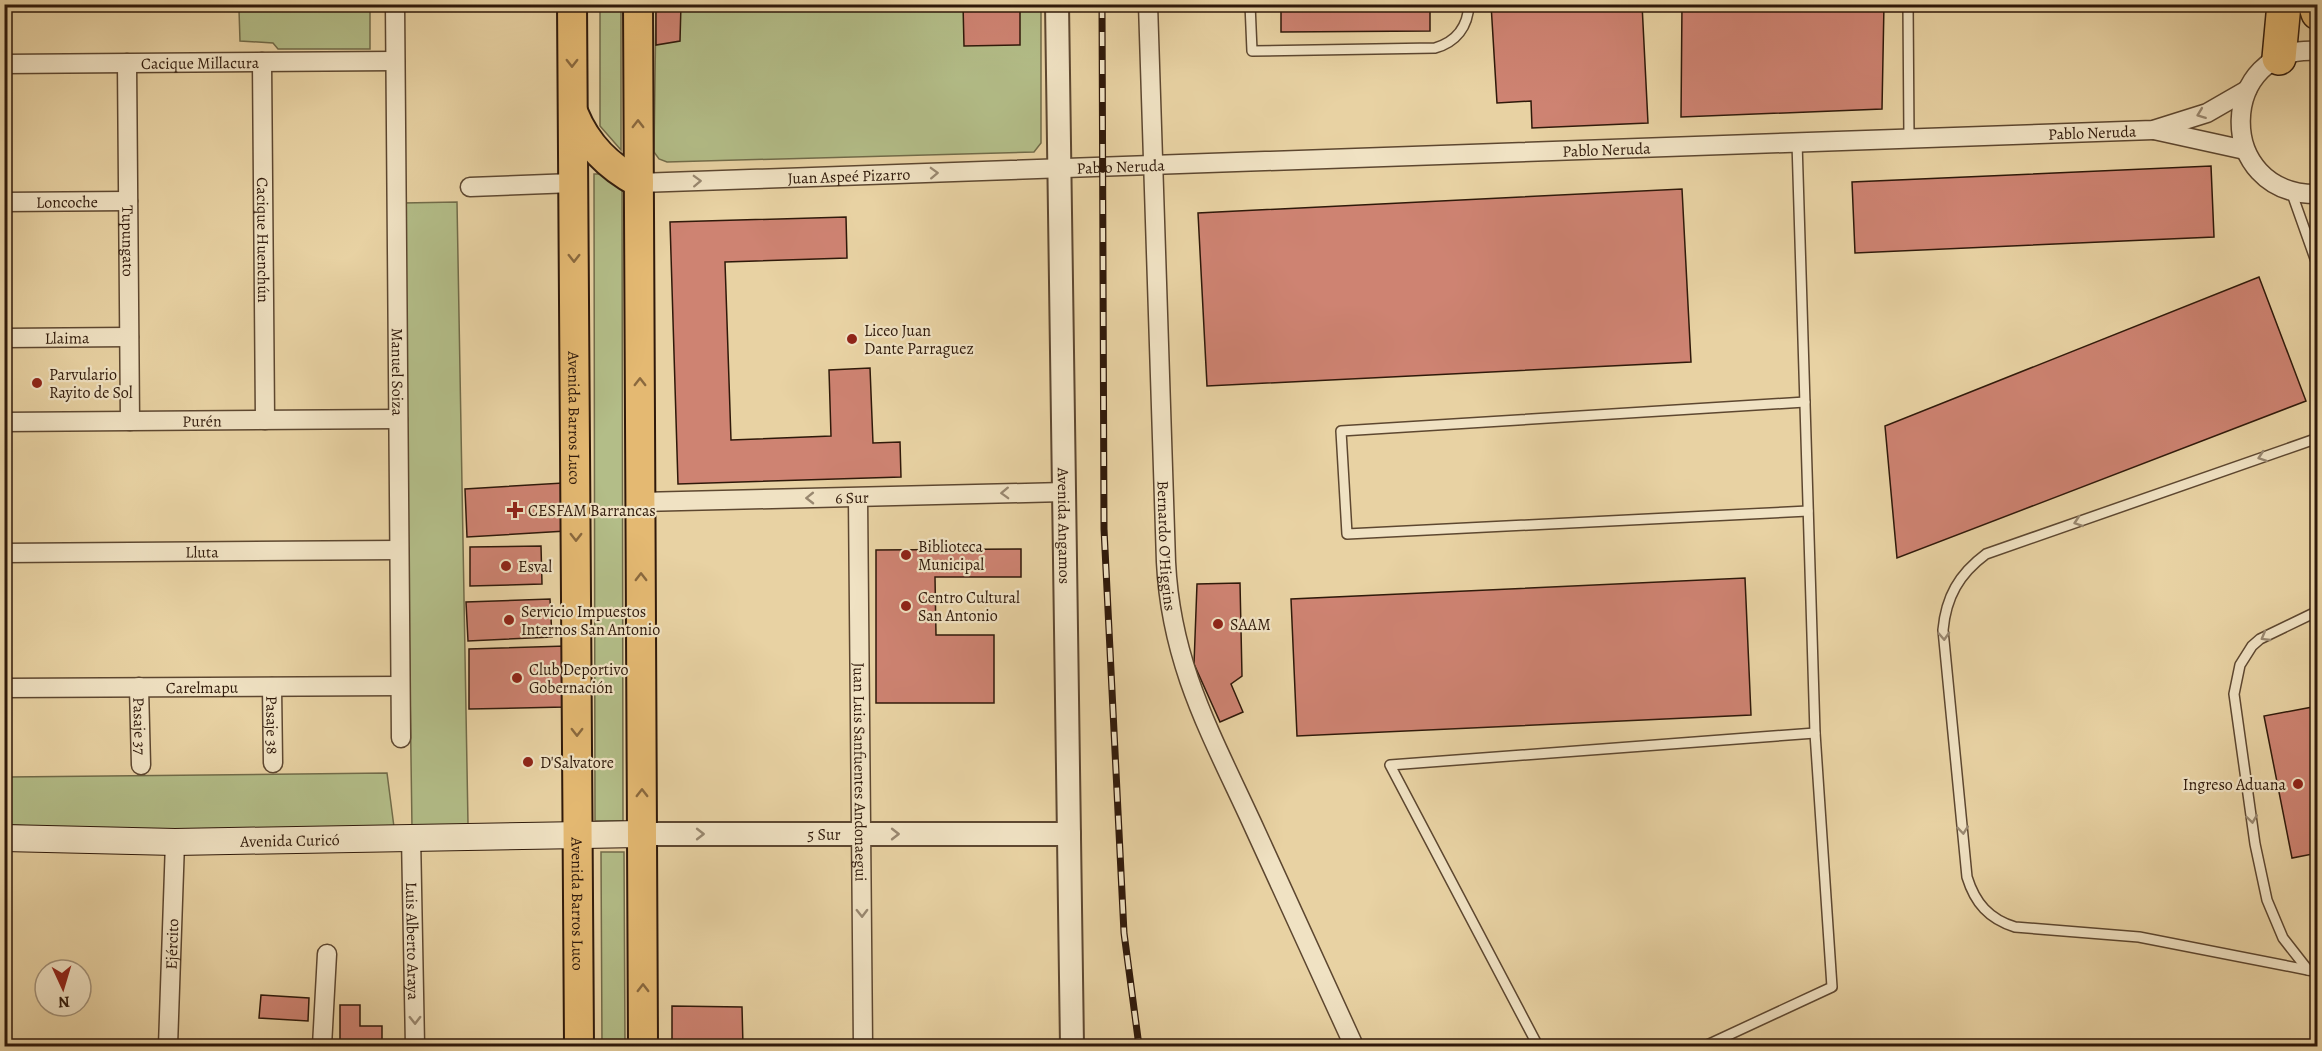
<svg xmlns="http://www.w3.org/2000/svg" width="2322" height="1051" font-family="Alegreya,serif">
<style>
.green{fill:#b3bd88;stroke:#716b49;stroke-width:1.5}
.building{fill:#ce8372;stroke:#2f190a;stroke-width:1.5}
.lines{fill:none;stroke-linecap:round;stroke-linejoin:round}
.service-casing{stroke:#5d4730;stroke-width:12}
.minor-casing{stroke:#5d4730;stroke-width:21}
.tertiary-casing{stroke:#5d4730;stroke-width:26}
.secondary-casing{stroke:#2f190a;stroke-width:28}
.primary-casing{stroke:#2f190a;stroke-width:32}
.motorway-casing{stroke:#2f190a;stroke-width:36}
.service{stroke:#f0e2c3;stroke-width:9}
.minor{stroke:#f0e2c3;stroke-width:18}
.tertiary{stroke:#f0e2c3;stroke-width:22}
.secondary{stroke:#f0e2c3;stroke-width:26}
.primary{stroke:#e4b972;stroke-width:28}
.motorway{stroke:#e4b972;stroke-width:33}
.rail-casing{stroke:#2f190a;stroke-width:7}
.rail{stroke:#f0e2c3;stroke-width:4.5;stroke-dasharray:14;stroke-linecap:butt}
.oneway{stroke:#8a693e}
.oneway2{stroke:#998870}
.poi-dot{fill:#8f2418;stroke:#f0e2c3;stroke-width:2}
.labels{text-anchor:middle;stroke-width:4.5;stroke-linejoin:round;paint-order:stroke}
.street-label{font-size:16px;fill:#2f190a;stroke:#f0e2c3}
.poi-label{font-size:16px;fill:#2f190a;stroke:#f0e2c3;text-anchor:start}
</style>
<rect width="100%" height="100%" fill="#e8d2a3"/>
<filter id="stains"><feTurbulence type="fractalNoise" baseFrequency=".00333" numOctaves="4"/><feColorMatrix values="0 0 0 0 .2 0 0 0 0 .09 0 0 0 0 .02 0 0 0 .5 -.17"/></filter>
<radialGradient id="worn" r=".72"><stop offset=".6" stop-color="#630" stop-opacity="0"/><stop offset="1" stop-color="#630" stop-opacity=".3"/></radialGradient>
<g class="green">
<path d="M 222,5 L 370,5 L 370,49 L 278,49 L 273,43 L 240,41 L 239,10 L 222,7 Z"/>
<path d="M 600,5 L 621,5 L 621,150 L 600,126 Z"/>
<path d="M 656,5 L 1041,5 L 1041,143 L 1034,152 L 667,162 L 659,159 L 654,152 Z"/>
<path d="M 594,174 L 622,174 L 623,821 L 595,821 Z"/>
<path d="M 457,202 L 468,824 L 412,828 L 403,203 Z"/>
<path d="M 387,773 L 394,827 L 153,832 L 11,825 L 8,777 Z"/>
<path d="M 601,852 L 624,852 L 625,1046 L 602,1046 Z"/>
</g>
<g class="building">
<path d="M 656,4 L 681,4 L 680,41 L 656,45 Z"/>
<path d="M 963,4 L 1020,4 L 1020,45 L 964,46 Z"/>
<path d="M 1281,4 L 1430,4 L 1430,31 L 1281,32 Z"/>
<path d="M 1491,4 L 1642,4 L 1648,123 L 1532,128 L 1531,101 L 1497,103 Z"/>
<path d="M 1682,4 L 1884,4 L 1882,109 L 1681,117 Z"/>
<path d="M 2211,166 L 2214,237 L 1855,253 L 1852,182 Z"/>
<path d="M 1682,189 L 1691,362 L 1207,386 L 1198,213 Z"/>
<path d="M 846,217 L 847,258 L 725,262 L 731,440 L 831,436 L 829,370 L 870,368 L 873,443 L 900,442 L 901,477 L 678,484 L 670,222 Z"/>
<path d="M 2259,277 L 2306,401 L 1897,558 L 1885,426 Z"/>
<path d="M 563,483 L 566,531 L 467,537 L 465,489 Z"/>
<path d="M 541,546 L 542,584 L 470,586 L 470,547 Z"/>
<path d="M 1021,549 L 1021,577 L 935,577 L 936,635 L 994,635 L 994,703 L 876,703 L 876,550 Z"/>
<path d="M 1745,578 L 1751,715 L 1297,736 L 1291,599 Z"/>
<path d="M 1240,583 L 1242,676 L 1231,684 L 1243,712 L 1220,722 L 1194,664 L 1197,584 Z"/>
<path d="M 550,599 L 552,637 L 468,641 L 466,602 Z"/>
<path d="M 566,646 L 565,707 L 469,709 L 469,649 Z"/>
<path d="M 2318,706 L 2318,853 L 2292,858 L 2264,716 Z"/>
<path d="M 261,995 L 309,998 L 308,1021 L 259,1018 Z"/>
<path d="M 340,1005 L 360,1005 L 360,1026 L 382,1026 L 382,1046 L 340,1046 Z"/>
<path d="M 672,1006 L 742,1007 L 743,1046 L 672,1046 Z"/>
</g>
<g class="lines">
<defs>
<g id="service">
<path d="M 1250,4 L 1252,51 L 1435,48 C 1456,42 1468,27 1469,4"/>
<path d="M 1908,4 L 1909,138"/>
<path d="M 2291,191 L 2318,267"/>
<path d="M 1805,402 L 1341,431 L 1347,534 L 1808,511"/>
<path d="M 2318,438 L 1986,554 C 1959,574 1946,597 1943,630 L 1967,877 C 1975,903 1989,919 2015,927 L 2139,937 L 2318,972"/>
<path d="M 2308,970 L 2283,938 L 2267,900 L 2255,844 L 2234,694 L 2240,665 L 2252,646 L 2260,639 L 2318,611"/>
<path d="M 1538,1046 L 1390,765 L 1815,733"/>
<path d="M 1705,1046 L 1832,987 L 1815,733 L 1797,142"/>
</g>
<g id="minor">
<path id="s1" d="M 395,4 L 401,738"/>
<path id="s2" d="M 1148,4 L 1166,562 C 1171,664 1211,734 1252,823 C 1286,898 1320,972 1354,1046"/>
<path d="M 2318,51 C 2218,43 2212,196 2318,194"/>
<path id="s3" d="M 262,62 L 265,420"/>
<path id="s4" d="M 127,63 L 130,421"/>
<path id="s5" d="M 4,64 L 395,61"/>
<path d="M 2154,130 L 2245,150"/>
<path id="s6" d="M 639,183 L 2153,130 L 2207,113 L 2247,90"/>
<path d="M 470,187 L 573,183"/>
<path id="s7" d="M 4,202 L 128,201"/>
<path id="s8" d="M 4,338 L 129,337"/>
<path id="s9" d="M 4,422 L 398,419"/>
<path id="s10" d="M 858,498 L 863,1046"/>
<path id="s11" d="M 640,502 L 1064,492"/>
<path id="s12" d="M 4,553 L 399,550"/>
<path id="s13" d="M 139,687 L 141,765"/>
<path id="s14" d="M 272,687 L 273,763"/>
<path id="s15" d="M 4,688 L 400,686"/>
<path id="s16" d="M 411,836 L 415,1046"/>
<path id="s17" d="M 168,1046 L 175,842"/>
<path d="M 322,1046 L 327,954"/>
</g>
<g id="tertiary">
<path id="s18" d="M 1057,4 L 1072,1046"/>
<path id="s19" d="M 642,834 L 1069,834"/>
</g>
<g id="secondary">
<path id="s20" d="M 4,838 L 175,842 L 642,834"/>
</g>
<g id="primary">
<path id="s21" d="M 572,4 L 579,1046"/>
<path d="M 638,4 L 643,1046"/>
<path d="M 574,114 C 587,146 609,167 639,183"/>
</g>
<g id="motorway">
<path d="M 2315,4 L 2318,13"/>
<path d="M 2279,58 L 2284,4"/>
</g>
</defs>
<use href="#service" class="service-casing"/>
<use href="#minor" class="minor-casing"/>
<use href="#tertiary" class="tertiary-casing"/>
<use href="#secondary" class="secondary-casing"/>
<use href="#primary" class="primary-casing"/>
<use href="#motorway" class="motorway-casing"/>
<use href="#service" class="service"/>
<use href="#minor" class="minor"/>
<use href="#tertiary" class="tertiary"/>
<use href="#secondary" class="secondary"/>
<use href="#primary" class="primary"/>
<use href="#motorway" class="motorway"/>
<defs>
<path id="rail" d="M 1102,4 L 1104,529 L 1124,933 L 1139,1046"/>
</defs>
<use href="#rail" class="rail-casing"/>
<use href="#rail" class="rail"/>
</g>
<defs><path id="oneway-chevron" d="M-2-3.5L2.5 0L-2 3.5" fill="none" stroke-width="1.6" stroke-linecap="round" stroke-linejoin="round" transform="scale(1.5)"/></defs>
<g class="oneway">
<use href="#oneway-chevron" transform="translate(572 63) rotate(90)"/>
<use href="#oneway-chevron" transform="translate(638 124) rotate(-90)"/>
<use href="#oneway-chevron" transform="translate(574 258) rotate(90)"/>
<use href="#oneway-chevron" transform="translate(640 382) rotate(-90)"/>
<use href="#oneway-chevron" transform="translate(576 537) rotate(90)"/>
<use href="#oneway-chevron" transform="translate(641 577) rotate(-90)"/>
<use href="#oneway-chevron" transform="translate(577 732) rotate(90)"/>
<use href="#oneway-chevron" transform="translate(642 793) rotate(-90)"/>
<use href="#oneway-chevron" transform="translate(643 988) rotate(-90)"/>
</g>
<g class="oneway2">
<use href="#oneway-chevron" transform="translate(2201 114) rotate(159)"/>
<use href="#oneway-chevron" transform="translate(934 173) rotate(-2)"/>
<use href="#oneway-chevron" transform="translate(697 181) rotate(-2)"/>
<use href="#oneway-chevron" transform="translate(2262 457) rotate(161)"/>
<use href="#oneway-chevron" transform="translate(1005 493) rotate(178)"/>
<use href="#oneway-chevron" transform="translate(810 498) rotate(179)"/>
<use href="#oneway-chevron" transform="translate(2078 522) rotate(161)"/>
<use href="#oneway-chevron" transform="translate(1944 636) rotate(87)"/>
<use href="#oneway-chevron" transform="translate(2265 637) rotate(150)"/>
<use href="#oneway-chevron" transform="translate(2252 819) rotate(82)"/>
<use href="#oneway-chevron" transform="translate(1963 830) rotate(84)"/>
<use href="#oneway-chevron" transform="translate(700 834)"/>
<use href="#oneway-chevron" transform="translate(895 834)"/>
<use href="#oneway-chevron" transform="translate(862 913) rotate(89)"/>
<use href="#oneway-chevron" transform="translate(415 1020) rotate(89)"/>
</g>
<g class="poi-dot">
<circle cx="852" cy="339" r="6"/>
<circle cx="37" cy="383" r="6"/>
<path d="M512 501h6v6h6v6h-6v6h-6v-6h-6v-6h6z"/>
<circle cx="906" cy="555" r="6"/>
<circle cx="506" cy="566" r="6"/>
<circle cx="906" cy="606" r="6"/>
<circle cx="509" cy="620" r="6"/>
<circle cx="1218" cy="624" r="6"/>
<circle cx="517" cy="678" r="6"/>
<circle cx="528" cy="762" r="6"/>
<circle cx="2298" cy="784" r="6"/>
</g>
<g class="labels">
<g class="street-label">
<text dy="6" stroke="none"><textPath href="#s5" startOffset="196">Cacique Millacura</textPath></text>
<text dy="6" stroke="none"><textPath href="#s6" startOffset="1454">Pablo Neruda</textPath></text>
<text dy="6" stroke="none"><textPath href="#s6" startOffset="968">Pablo Neruda</textPath></text>
<text dy="6" stroke="none"><textPath href="#s6" startOffset="482">Pablo Neruda</textPath></text>
<text dy="6" stroke="none"><textPath href="#s6" startOffset="210">Juan Aspeé Pizarro</textPath></text>
<text dy="6" stroke="none"><textPath href="#s7" startOffset="63">Loncoche</textPath></text>
<text dy="6" stroke="none"><textPath href="#s3" startOffset="178">Cacique Huenchún</textPath></text>
<text dy="6" stroke="none"><textPath href="#s4" startOffset="178">Tupungato</textPath></text>
<text dy="6" stroke="none"><textPath href="#s8" startOffset="63">Llaima</textPath></text>
<text dy="6" stroke="none"><textPath href="#s1" startOffset="368">Manuel Soiza</textPath></text>
<text dy="6" stroke="none"><textPath href="#s21" startOffset="414">Avenida Barros Luco</textPath></text>
<text dy="6" stroke="none"><textPath href="#s9" startOffset="198">Purén</textPath></text>
<text dy="6" stroke="none"><textPath href="#s11" startOffset="212">6 Sur</textPath></text>
<text dy="6" stroke="none"><textPath href="#s18" startOffset="522">Avenida Angamos</textPath></text>
<text dy="6" stroke="none"><textPath href="#s2" startOffset="542">Bernardo O'Higgins</textPath></text>
<text dy="6" stroke="none"><textPath href="#s12" startOffset="198">Lluta</textPath></text>
<text dy="6" stroke="none"><textPath href="#s15" startOffset="198">Carelmapu</textPath></text>
<text dy="6" stroke="none"><textPath href="#s14" startOffset="38">Pasaje 38</textPath></text>
<text dy="6" stroke="none"><textPath href="#s13" startOffset="39">Pasaje 37</textPath></text>
<text dy="6" stroke="none"><textPath href="#s10" startOffset="274">Juan Luis Sanfuentes Andonaegui</textPath></text>
<text dy="6" stroke="none"><textPath href="#s19" startOffset="182">5 Sur</textPath></text>
<text dy="6" stroke="none"><textPath href="#s20" startOffset="286">Avenida Curicó</textPath></text>
<text dy="6" stroke="none"><textPath href="#s21" startOffset="900">Avenida Barros Luco</textPath></text>
<text dy="6" stroke="none"><textPath href="#s16" startOffset="105">Luis Alberto Araya</textPath></text>
<text dy="6" stroke="none"><textPath href="#s17" startOffset="102">Ejército</textPath></text>
</g>
<g class="poi-label">
<text x="864" y="336">Liceo Juan<tspan x="864" dy="18">Dante Parraguez</tspan></text>
<text x="49" y="380">Parvulario<tspan x="49" dy="18">Rayito de Sol</tspan></text>
<text x="528" y="516">CESFAM Barrancas</text>
<text x="918" y="552">Biblioteca<tspan x="918" dy="18">Municipal</tspan></text>
<text x="518" y="572">Esval</text>
<text x="918" y="603">Centro Cultural<tspan x="918" dy="18">San Antonio</tspan></text>
<text x="521" y="617">Servicio Impuestos<tspan x="521" dy="18">Internos San Antonio</tspan></text>
<text x="1230" y="630">SAAM</text>
<text x="529" y="675">Club Deportivo<tspan x="529" dy="18">Gobernación</tspan></text>
<text x="540" y="768">D'Salvatore</text>
<text x="2286" y="790" text-anchor="end">Ingreso Aduana</text>
</g>
</g>
<rect width="2322" height="1051" fill="none" stroke="#e8d2a3" stroke-width="24"/>
<rect x="6" y="6" width="2310" height="1039" fill="none" stroke="#2f190a" stroke-width="3"/>
<rect x="12" y="12" width="2298" height="1027" fill="none" stroke="#2f190a" stroke-width="1.5"/>
<g transform="translate(63 988) rotate(176)"><circle r="28" fill="#f0e2c3" stroke="#a39279" stroke-width="1.5"/>
<path d="M0-4.5L10 22L0 15L-10 22Z" fill="#8f2418"/>
<text y="-9" font-size="16" font-weight="bold" text-anchor="middle" fill="#2f190a">N</text>
</g>
<rect width="100%" height="100%" filter="url(#stains)"/>
<rect width="100%" height="100%" fill="url(#worn)"/>
</svg>
